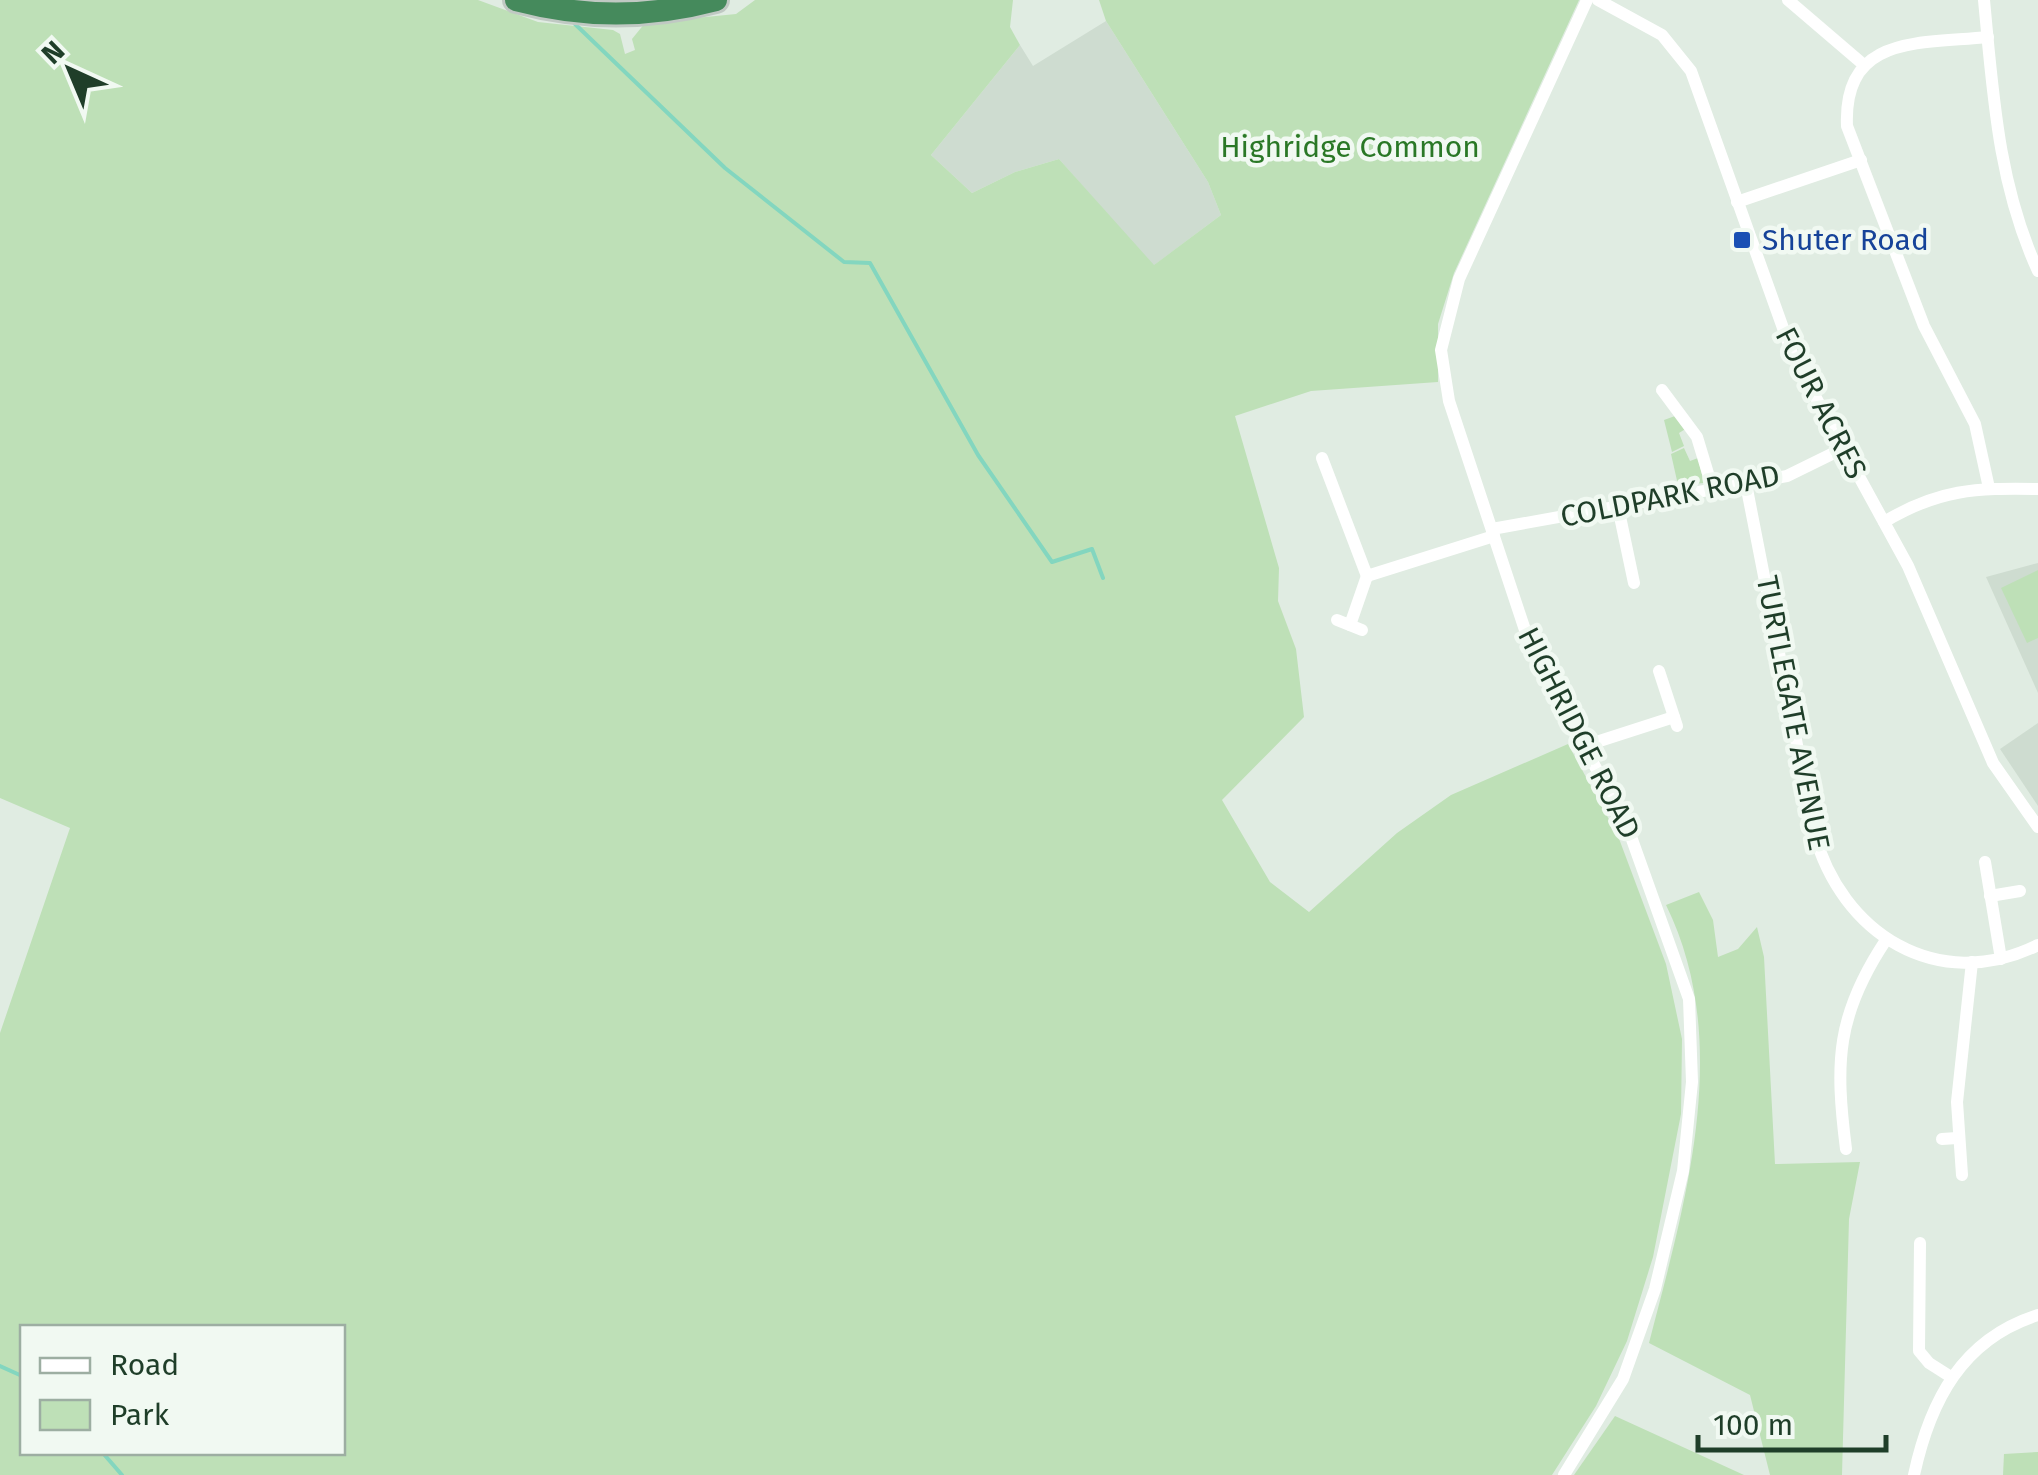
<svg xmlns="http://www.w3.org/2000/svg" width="2038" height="1475" font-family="'Fira Sans',sans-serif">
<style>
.built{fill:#cedcd0}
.green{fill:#bee0b7;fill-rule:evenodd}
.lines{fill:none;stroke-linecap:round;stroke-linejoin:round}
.stream{stroke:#83d6bf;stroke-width:4}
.trunk-casing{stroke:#c0c9c3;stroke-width:28}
.minor{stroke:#fff;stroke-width:12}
.trunk{stroke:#458a5c;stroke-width:22}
.transit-dot{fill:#1a4fb4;stroke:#f1f9f2;stroke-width:4}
.labels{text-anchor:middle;stroke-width:9;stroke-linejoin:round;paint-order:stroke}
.park-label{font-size:30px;fill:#2a7826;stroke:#f1f9f2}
.transit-label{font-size:30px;fill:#164399;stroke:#f1f9f2;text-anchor:start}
.street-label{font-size:30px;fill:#1f3e29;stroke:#f1f9f2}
</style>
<rect width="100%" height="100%" fill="#e0ece2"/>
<g class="built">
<path d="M 1106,21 L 1208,182 L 1221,215 L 1153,266 L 1059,159 L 1015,172 L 972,193 L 931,155 L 1020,45 L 1033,66 Z"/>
<path d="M 2038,563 L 2038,693 L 1986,577 Z"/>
<path d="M 2038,723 L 2038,806 L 2000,749 Z"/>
</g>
<g class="green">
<path d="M 0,0 L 478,0 L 538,22 L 613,30 L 620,34 L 625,54 L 635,50 L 632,39 L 645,23 L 736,14 L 755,0 L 1013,0 L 1010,27 L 1020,45 L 931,155 L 972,193 L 1015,172 L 1059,159 L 1154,265 L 1221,215 L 1208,182 L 1106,21 L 1099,0 L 1579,0 L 1454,273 L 1438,324 L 1438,382 L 1311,391 L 1235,416 L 1279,568 L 1278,601 L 1296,649 L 1304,717 L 1222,800 L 1270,882 L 1309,912 L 1397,833 L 1451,795 L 1568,744 L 1618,836 L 1666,964 L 1682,1039 L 1681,1114 L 1653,1257 L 1627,1341 L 1596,1406 L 1552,1475 L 0,1475 L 0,1033 L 70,828 L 0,798 ZM 22,1328 L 342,1328 L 342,1452 L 22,1452 Z"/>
<path d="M 1675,416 L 1687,428 L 1679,433 L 1684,446 L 1672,452 L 1664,420 Z"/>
<path d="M 1684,448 L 1690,461 L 1698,458 L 1704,483 L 1678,485 L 1671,454 Z"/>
<path d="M 2038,570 L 2038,638 L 2027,643 L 2001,588 Z"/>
<path d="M 1699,892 L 1713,920 L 1718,957 L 1738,949 L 1757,927 L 1764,957 L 1775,1164 L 1860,1162 L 1849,1219 L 1842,1475 L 1770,1475 L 1750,1395 L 1649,1343 C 1685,1203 1734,1043 1666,905 Z"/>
<path d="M 1615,1416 L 1744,1475 L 1574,1475 Z"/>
<path d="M 2038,1452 L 2038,1475 L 2003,1475 L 2004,1454 Z"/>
</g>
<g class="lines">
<g class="stream">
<path d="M 575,24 L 725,168 L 844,262 L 870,263 L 978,455 L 1052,562 L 1092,549 L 1103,578"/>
<path d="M 0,1366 L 22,1376"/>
<path d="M 102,1452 L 122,1475"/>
</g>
<defs>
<path id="trunk" d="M 516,0 C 584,18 648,18 716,0"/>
</defs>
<use href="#trunk" class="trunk-casing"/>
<g class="minor">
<path d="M 1598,0 L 1662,35 L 1691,71 L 1793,356 L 1908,566 L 1993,763 L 2038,827"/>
<path d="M 1788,0 L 1864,65"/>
<path d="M 1984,0 C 1993,94 1998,184 2038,271"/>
<path d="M 1988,37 C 1921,44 1843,34 1847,126 L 1924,326 L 1975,424 L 1989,488"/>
<path d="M 1737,202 L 1861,160"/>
<path d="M 1662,390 L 1697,437 L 1713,490"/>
<path d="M 1322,458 L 1367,576 L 1494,536"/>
<path d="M 1746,484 L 1814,832 C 1841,933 1937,995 2038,945"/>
<path d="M 1618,507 L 1634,583"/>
<path d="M 1884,522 C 1939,489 1975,488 2038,489"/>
<path d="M 1492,529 L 1787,476 L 1842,449"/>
<path d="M 1337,620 L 1362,630"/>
<path d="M 1350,625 L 1367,576"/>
<path d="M 1659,671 L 1677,726"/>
<path d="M 1584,746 L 1674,717"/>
<path d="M 1985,862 L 2001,959"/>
<path d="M 1990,896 L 2020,891"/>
<path d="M 1942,1139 L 1957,1138"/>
<path d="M 1846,1149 C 1835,1062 1836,1015 1886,940"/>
<path d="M 1962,1175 L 1957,1102 L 1972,962"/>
<path d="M 1920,1243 L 1919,1351 L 1929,1363 L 1951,1377"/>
<path d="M 1564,1475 L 1623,1379 L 1655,1289 L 1683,1171 L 1692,1082 L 1689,999 L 1629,831 L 1528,639 L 1449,401 L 1441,350 L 1459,279 L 1587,0"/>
<path d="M 1914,1475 C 1930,1401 1962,1339 2038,1315"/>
</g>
<use href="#trunk" class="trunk"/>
</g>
<rect class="transit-dot" x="1732" y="230" width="20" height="20" rx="5"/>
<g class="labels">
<g class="park-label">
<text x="1350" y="157">Highridge Common</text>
</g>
<g class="transit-label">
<text x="1762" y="250">Shuter Road</text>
</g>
<g class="street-label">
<text transform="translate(1821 403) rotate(63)" y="10">FOUR ACRES</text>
<text transform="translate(1670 496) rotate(-11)" y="10">COLDPARK ROAD</text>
<text transform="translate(1793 713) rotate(79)" y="10">TURTLEGATE AVENUE</text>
<text transform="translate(1579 733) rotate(63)" y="10">HIGHRIDGE ROAD</text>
</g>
</g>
<rect x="20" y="1325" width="325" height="130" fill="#f1f9f2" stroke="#9daea2" stroke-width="2.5"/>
<rect x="40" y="1358" width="50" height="15" fill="#ffffff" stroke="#9daea2" stroke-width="2.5"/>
<text x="110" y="1375" font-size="30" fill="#1f3e29">Road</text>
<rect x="40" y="1400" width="50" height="30" fill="#bee0b7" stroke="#9daea2" stroke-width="2.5"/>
<text x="110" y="1425" font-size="30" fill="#1f3e29">Park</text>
<g transform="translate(70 70) rotate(316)" stroke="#f1f9f2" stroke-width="8" paint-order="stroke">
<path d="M0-8L18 38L0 25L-18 38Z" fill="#1f3e29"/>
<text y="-15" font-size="28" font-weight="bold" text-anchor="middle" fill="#1f3e29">N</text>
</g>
<path d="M1698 1435v15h188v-15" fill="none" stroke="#1f3e29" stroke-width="5"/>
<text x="1713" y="1435" font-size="30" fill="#1f3e29" stroke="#f1f9f2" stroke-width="8" paint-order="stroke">100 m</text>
</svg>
